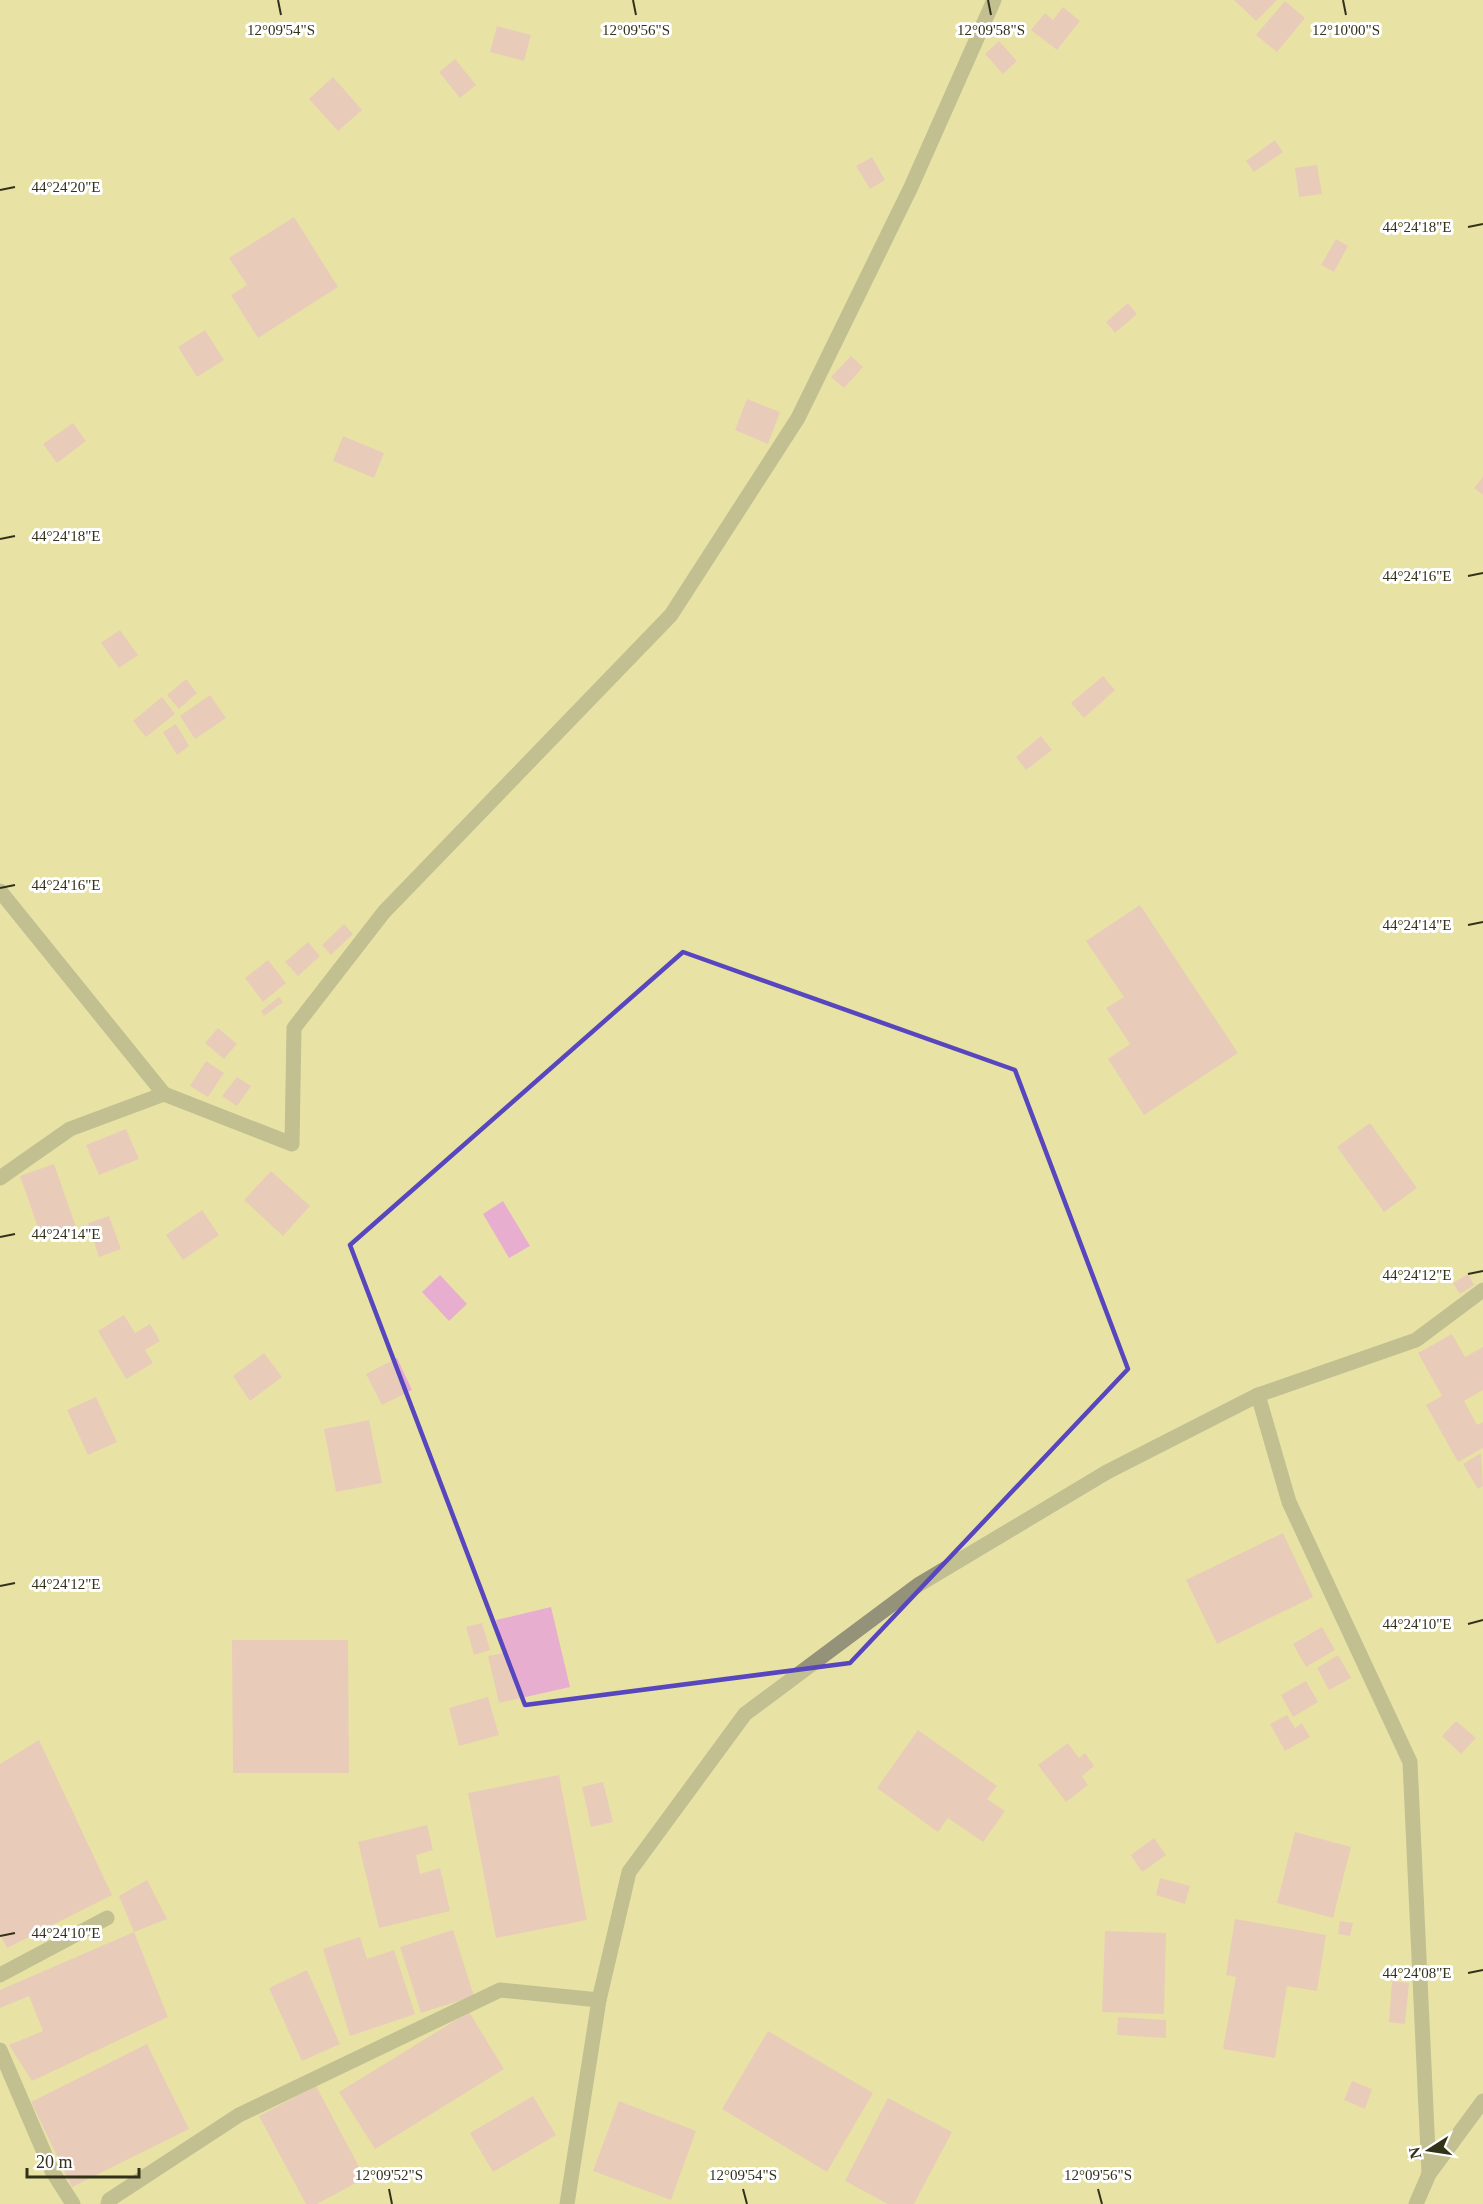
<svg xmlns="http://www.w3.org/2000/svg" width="1483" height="2204" font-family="Georgia,serif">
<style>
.building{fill:#e8aecf}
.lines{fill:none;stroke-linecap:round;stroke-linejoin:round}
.minor{stroke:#949279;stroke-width:15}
.marked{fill:none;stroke:#5746be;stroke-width:4.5;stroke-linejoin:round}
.ticks{fill:none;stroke:#333118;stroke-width:2}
.ticks-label{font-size:15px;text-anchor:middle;fill:#333118;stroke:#fff;stroke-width:6;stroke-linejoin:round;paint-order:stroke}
</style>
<rect width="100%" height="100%" fill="#e8e3a5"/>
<g class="building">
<path d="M 1234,0 L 1277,0 L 1256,21 Z"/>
<path d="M 1285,1 L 1305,18 L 1277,52 L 1256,35 Z"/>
<path d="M 1063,7 L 1080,21 L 1057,50 L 1031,30 L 1045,13 L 1053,20 Z"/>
<path d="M 497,26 L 531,35 L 524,61 L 490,52 Z"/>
<path d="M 999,41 L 1017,61 L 1003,74 L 985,54 Z"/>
<path d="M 455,59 L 476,85 L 460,98 L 439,72 Z"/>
<path d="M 333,77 L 362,110 L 338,131 L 309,99 Z"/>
<path d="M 1275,140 L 1283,152 L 1254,172 L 1246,161 Z"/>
<path d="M 872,157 L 885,180 L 870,189 L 856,166 Z"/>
<path d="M 1317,165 L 1322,194 L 1299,197 L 1295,168 Z"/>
<path d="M 294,217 L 338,287 L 258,338 L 231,295 L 247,285 L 229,258 Z"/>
<path d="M 1336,239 L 1348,246 L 1334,272 L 1321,265 Z"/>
<path d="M 1128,303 L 1137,314 L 1115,333 L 1106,322 Z"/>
<path d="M 205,330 L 224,360 L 197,377 L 178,347 Z"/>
<path d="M 851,356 L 863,367 L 844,388 L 831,377 Z"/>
<path d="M 747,399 L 780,412 L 768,444 L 735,430 Z"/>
<path d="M 73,423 L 86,441 L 57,463 L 43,444 Z"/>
<path d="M 343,436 L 384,453 L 374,478 L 333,461 Z"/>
<path d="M 1483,477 L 1483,495 L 1474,488 Z"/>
<path d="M 120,630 L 138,655 L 119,668 L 101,643 Z"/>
<path d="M 1103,676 L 1115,690 L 1084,718 L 1071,703 Z"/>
<path d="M 186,679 L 197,693 L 179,709 L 167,695 Z"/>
<path d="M 210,695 L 226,718 L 195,739 L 180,716 Z"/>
<path d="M 162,697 L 175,714 L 146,737 L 133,721 Z"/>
<path d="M 176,724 L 189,746 L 177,755 L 163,732 Z"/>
<path d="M 1041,736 L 1052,750 L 1026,770 L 1016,757 Z"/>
<path d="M 1140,905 L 1238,1053 L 1144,1115 L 1108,1059 L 1130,1044 L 1106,1008 L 1124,997 L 1086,941 Z"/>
<path d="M 344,924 L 353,934 L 331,955 L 322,945 Z"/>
<path d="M 308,942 L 320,956 L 298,976 L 285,962 Z"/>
<path d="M 268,960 L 286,983 L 263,1002 L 245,978 Z"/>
<path d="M 279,997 L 283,1002 L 264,1016 L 261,1011 Z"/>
<path d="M 218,1028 L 237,1044 L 224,1059 L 205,1043 Z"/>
<path d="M 206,1061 L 224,1073 L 208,1097 L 190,1086 Z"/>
<path d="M 237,1077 L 251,1086 L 237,1106 L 222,1096 Z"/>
<path d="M 1370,1123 L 1417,1188 L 1384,1212 L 1337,1147 Z"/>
<path d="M 126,1129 L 139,1159 L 99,1175 L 86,1145 Z"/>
<path d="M 54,1164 L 76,1227 L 42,1239 L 20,1176 Z"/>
<path d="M 271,1171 L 310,1206 L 283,1236 L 244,1200 Z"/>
<path d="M 503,1201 L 530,1246 L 509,1258 L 483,1214 Z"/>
<path d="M 202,1210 L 219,1235 L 183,1260 L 166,1235 Z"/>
<path d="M 109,1216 L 121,1249 L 99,1257 L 88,1223 Z"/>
<path d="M 1468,1274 L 1474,1285 L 1460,1294 L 1453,1283 Z"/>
<path d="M 440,1275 L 467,1304 L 449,1321 L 422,1292 Z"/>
<path d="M 124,1315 L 135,1333 L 150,1324 L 160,1341 L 145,1350 L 153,1363 L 126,1379 L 98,1331 Z"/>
<path d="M 1452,1334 L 1465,1357 L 1483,1347 L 1483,1390 L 1464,1401 L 1477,1425 L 1483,1422 L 1483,1448 L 1458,1462 L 1426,1405 L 1442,1396 L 1418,1353 Z"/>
<path d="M 264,1353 L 282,1377 L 250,1401 L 233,1376 Z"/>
<path d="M 397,1358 L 412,1390 L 382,1405 L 366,1374 Z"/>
<path d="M 96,1397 L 117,1442 L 88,1455 L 67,1410 Z"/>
<path d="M 369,1420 L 382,1483 L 336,1492 L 324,1429 Z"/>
<path d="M 1481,1453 L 1483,1486 L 1478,1489 L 1463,1464 Z"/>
<path d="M 1283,1533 L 1313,1597 L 1217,1644 L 1186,1580 Z"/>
<path d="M 551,1607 L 570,1687 L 499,1703 L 488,1656 L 504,1653 L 496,1620 Z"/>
<path d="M 482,1623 L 490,1650 L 474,1655 L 466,1627 Z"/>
<path d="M 1322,1627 L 1335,1650 L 1306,1667 L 1293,1644 Z"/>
<path d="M 232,1640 L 348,1640 L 349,1773 L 233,1773 Z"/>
<path d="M 1338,1655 L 1351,1678 L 1329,1690 L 1317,1668 Z"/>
<path d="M 1306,1681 L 1318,1702 L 1293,1717 L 1281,1695 Z"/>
<path d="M 488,1697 L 499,1735 L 459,1746 L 449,1708 Z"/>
<path d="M 1287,1715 L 1295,1728 L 1302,1723 L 1310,1737 L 1285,1751 L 1270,1724 Z"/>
<path d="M 1456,1721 L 1476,1738 L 1461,1754 L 1442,1736 Z"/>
<path d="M 918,1730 L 997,1786 L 987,1799 L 1005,1811 L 983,1842 L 948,1818 L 938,1832 L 877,1788 Z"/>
<path d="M 39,1740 L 112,1895 L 7,1948 L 0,1934 L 0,1764 Z"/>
<path d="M 1068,1743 L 1079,1758 L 1085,1753 L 1094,1766 L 1082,1776 L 1088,1785 L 1066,1802 L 1038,1765 Z"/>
<path d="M 559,1775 L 587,1920 L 496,1938 L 468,1793 Z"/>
<path d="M 603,1782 L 613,1822 L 591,1827 L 582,1787 Z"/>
<path d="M 427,1825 L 433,1850 L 416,1855 L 420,1874 L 440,1868 L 450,1911 L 379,1928 L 358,1842 Z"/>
<path d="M 1295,1832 L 1351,1847 L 1333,1918 L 1277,1903 Z"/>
<path d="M 1154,1838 L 1166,1855 L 1142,1872 L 1131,1855 Z"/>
<path d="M 1160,1878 L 1190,1886 L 1185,1904 L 1156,1895 Z"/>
<path d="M 147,1880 L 167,1919 L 134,1932 L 168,2017 L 32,2081 L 9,2045 L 43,2031 L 29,1996 L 0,2008 L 0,1990 L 134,1932 L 119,1896 Z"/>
<path d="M 1235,1919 L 1326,1935 L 1317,1991 L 1287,1986 L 1275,2058 L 1223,2049 L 1236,1977 L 1226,1975 Z"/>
<path d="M 1340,1921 L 1353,1923 L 1350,1936 L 1338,1934 Z"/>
<path d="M 453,1930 L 474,1996 L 421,2013 L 400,1947 Z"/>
<path d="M 1105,1931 L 1166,1933 L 1164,2014 L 1102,2012 Z"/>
<path d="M 360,1937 L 367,1959 L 394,1950 L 415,2014 L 350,2036 L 323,1949 Z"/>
<path d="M 307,1970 L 340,2044 L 302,2061 L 269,1988 Z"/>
<path d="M 1392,1981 L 1409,1983 L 1405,2024 L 1389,2022 Z"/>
<path d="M 469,2012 L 504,2069 L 375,2149 L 339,2092 Z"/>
<path d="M 1118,2017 L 1166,2020 L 1166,2038 L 1117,2035 Z"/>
<path d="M 768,2031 L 873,2093 L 827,2172 L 722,2109 Z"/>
<path d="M 147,2044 L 189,2129 L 72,2187 L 31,2102 Z"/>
<path d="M 1352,2081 L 1372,2089 L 1365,2109 L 1344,2100 Z"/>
<path d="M 316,2086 L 365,2178 L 317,2204 L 306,2204 L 259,2116 Z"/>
<path d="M 533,2096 L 556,2135 L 493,2172 L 470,2133 Z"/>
<path d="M 888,2098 L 952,2132 L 914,2204 L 888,2204 L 845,2181 Z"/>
<path d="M 619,2101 L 696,2131 L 671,2200 L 593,2171 Z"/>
</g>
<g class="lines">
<g class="minor">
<path d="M 0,891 L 164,1094"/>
<path d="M 0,1178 L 70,1129 L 164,1094 L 292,1144 L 294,1028 L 384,912 L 671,615 L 798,418 L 911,187 L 994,0"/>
<path d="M 1258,1395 L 1289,1502 L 1410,1762 L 1429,2174"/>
<path d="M 0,1975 L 107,1918"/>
<path d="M 0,2050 L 52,2171 L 73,2204"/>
<path d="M 108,2204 L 109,2200 L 239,2115 L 500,1990 L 599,2000"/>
<path d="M 567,2204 L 599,2000 L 629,1872 L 745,1714 L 918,1585 L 1107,1472 L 1258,1395 L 1416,1340 L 1483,1290"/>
<path d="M 1416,2204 L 1429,2174 L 1483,2101"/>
</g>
</g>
<path d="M0 0H1483V2204H0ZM 683,952 L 1015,1070 L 1128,1369 L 850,1663 L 525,1705 L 350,1245 Z" fill="#e8e3a5" fill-opacity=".55" fill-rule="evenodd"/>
<path class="marked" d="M 683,952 L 1015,1070 L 1128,1369 L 850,1663 L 525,1705 L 350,1245 Z"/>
<path class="ticks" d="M 278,0 L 281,15M 633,0 L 636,15M 988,0 L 991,15M 1343,0 L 1346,15M 0,190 L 15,187M 1468,227 L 1483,224M 0,539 L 15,536M 1468,576 L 1483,573M 0,888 L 15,885M 1468,925 L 1483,922M 0,1237 L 15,1234M 1468,1274 L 1483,1271M 0,1586 L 15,1583M 1468,1624 L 1483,1620M 0,1936 L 15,1933M 1468,1973 L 1483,1970M 389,2189 L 392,2204M 743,2189 L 747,2204M 1098,2189 L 1102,2204"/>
<g class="ticks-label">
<text x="281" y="35">12°09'54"S</text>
<text x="636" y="35">12°09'56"S</text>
<text x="991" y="35">12°09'58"S</text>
<text x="1346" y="35">12°10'00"S</text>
<text x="66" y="192">44°24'20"E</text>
<text x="1417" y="232">44°24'18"E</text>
<text x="66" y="541">44°24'18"E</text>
<text x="1417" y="581">44°24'16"E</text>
<text x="66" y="890">44°24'16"E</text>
<text x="1417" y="930">44°24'14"E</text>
<text x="66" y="1239">44°24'14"E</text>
<text x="1417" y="1280">44°24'12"E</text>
<text x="66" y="1589">44°24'12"E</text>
<text x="1417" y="1629">44°24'10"E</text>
<text x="66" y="1938">44°24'10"E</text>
<text x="1417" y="1978">44°24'08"E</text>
<text x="389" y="2180">12°09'52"S</text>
<text x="743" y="2180">12°09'54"S</text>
<text x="1098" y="2180">12°09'56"S</text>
</g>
<g transform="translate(1429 2150) rotate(258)" stroke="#ffffff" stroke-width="4.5" paint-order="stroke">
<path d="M0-4.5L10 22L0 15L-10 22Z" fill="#333118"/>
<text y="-9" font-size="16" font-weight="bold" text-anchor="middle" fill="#333118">N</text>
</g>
<path d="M27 2168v9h112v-9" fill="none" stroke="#333118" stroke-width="3"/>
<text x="36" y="2168" font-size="18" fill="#333118" stroke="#ffffff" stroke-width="4.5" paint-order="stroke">20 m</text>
</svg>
